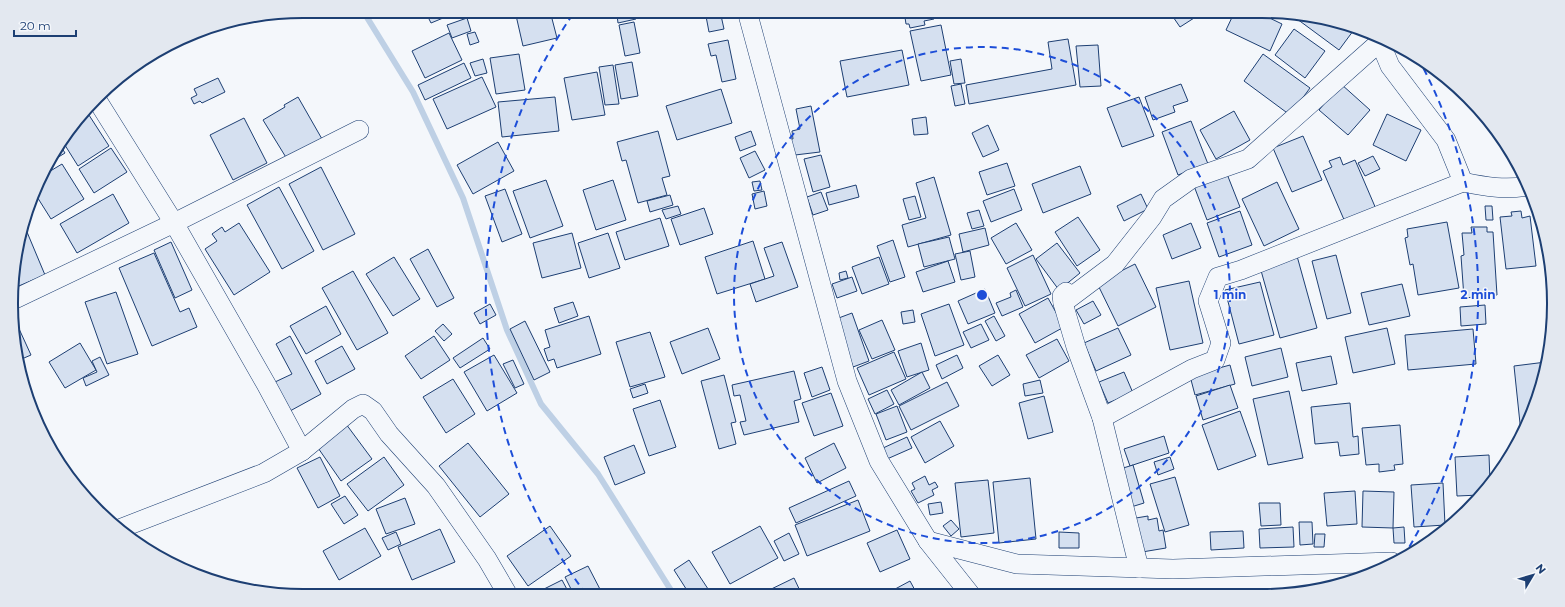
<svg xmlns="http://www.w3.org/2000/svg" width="1565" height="607" font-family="Montserrat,sans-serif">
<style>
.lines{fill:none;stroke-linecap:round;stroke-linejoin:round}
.stream{stroke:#bed0e5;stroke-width:6}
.building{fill:#d5e0f0;stroke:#1d3f73}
.street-casing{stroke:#1d3f73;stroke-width:20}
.street{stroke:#f4f7fb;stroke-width:19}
.ring{fill:none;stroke:#1d4ed8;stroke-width:2;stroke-dasharray:7 5}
.rim{fill:none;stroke:#1d3f73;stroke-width:2}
.centre{fill:#1d4ed8;stroke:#f4f7fb;stroke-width:2}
.ring-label{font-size:12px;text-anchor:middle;font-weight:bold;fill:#1d4ed8;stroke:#f4f7fb;stroke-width:3;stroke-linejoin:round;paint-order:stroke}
</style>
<rect width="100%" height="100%" fill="#f4f7fb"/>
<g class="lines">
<path class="stream" d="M 363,11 L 413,92 L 463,198 L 507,330 L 541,404 L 598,474 L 674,595"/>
</g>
<g class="building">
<path d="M 430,11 L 460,11 L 431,23 L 426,13 Z"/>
<path d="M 515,11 L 550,11 L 557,38 L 523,46 Z"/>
<path d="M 600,11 L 634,11 L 636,19 L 618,23 L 617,15 L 602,18 Z"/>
<path d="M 641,11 L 657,11 L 642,15 Z"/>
<path d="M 705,11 L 720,11 L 724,29 L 709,32 Z"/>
<path d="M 904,11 L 932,11 L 934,19 L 924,21 L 925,25 L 910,28 L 909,24 L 906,24 Z"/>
<path d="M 1169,11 L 1205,11 L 1180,27 Z"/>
<path d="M 1235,11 L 1255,11 L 1282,24 L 1270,51 L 1226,30 Z"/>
<path d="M 1293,16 L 1355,26 L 1356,27 L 1339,50 Z"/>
<path d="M 467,18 L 471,31 L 452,38 L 447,25 Z"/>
<path d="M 634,22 L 640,53 L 625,56 L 619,25 Z"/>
<path d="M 941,25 L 951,75 L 921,81 L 910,31 Z"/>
<path d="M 1294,29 L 1325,51 L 1305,78 L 1275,55 Z"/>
<path d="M 475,32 L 479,42 L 470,45 L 467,34 Z"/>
<path d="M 449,33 L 462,60 L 425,78 L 412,51 Z"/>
<path d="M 1068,39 L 1076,85 L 969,104 L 966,85 L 1052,69 L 1048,42 Z"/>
<path d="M 728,40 L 736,79 L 722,82 L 716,55 L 711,56 L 708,44 Z"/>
<path d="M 1098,45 L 1101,86 L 1080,87 L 1076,46 Z"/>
<path d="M 902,50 L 909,85 L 847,97 L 840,61 Z"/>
<path d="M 519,54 L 525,90 L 496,94 L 490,58 Z"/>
<path d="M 1263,54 L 1310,88 L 1290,115 L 1244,81 Z"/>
<path d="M 483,59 L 487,73 L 475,76 L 470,63 Z"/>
<path d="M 961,59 L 965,83 L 954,84 L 950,61 Z"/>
<path d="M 632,62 L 638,96 L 621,99 L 615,65 Z"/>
<path d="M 464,63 L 471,78 L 425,100 L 418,85 Z"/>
<path d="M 613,65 L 619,104 L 605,105 L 599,67 Z"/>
<path d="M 597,72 L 605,115 L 572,120 L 564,78 Z"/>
<path d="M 482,77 L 496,107 L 447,129 L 433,99 Z"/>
<path d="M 218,78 L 225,92 L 202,103 L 200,101 L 194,104 L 191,98 L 197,95 L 194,89 Z"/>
<path d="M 961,84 L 965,104 L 955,106 L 951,86 Z"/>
<path d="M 1181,84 L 1188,101 L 1173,106 L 1175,112 L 1153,120 L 1145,97 Z"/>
<path d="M 1341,84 L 1370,110 L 1348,135 L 1319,110 Z"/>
<path d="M 721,89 L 732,123 L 677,140 L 666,106 Z"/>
<path d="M 298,97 L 322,139 L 287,159 L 263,120 L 285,107 L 284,105 Z"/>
<path d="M 555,97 L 559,131 L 502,137 L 498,102 Z"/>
<path d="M 1139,97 L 1154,136 L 1122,147 L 1107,108 Z"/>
<path d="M 811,106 L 820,152 L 795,155 L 790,139 L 793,139 L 792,131 L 800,129 L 796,109 Z"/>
<path d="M 1234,111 L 1250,140 L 1216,159 L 1200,130 Z"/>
<path d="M 87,112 L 109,146 L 78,166 L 63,142 Z"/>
<path d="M 1387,114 L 1421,130 L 1406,161 L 1373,145 Z"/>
<path d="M 926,117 L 928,134 L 914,135 L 912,119 Z"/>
<path d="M 244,118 L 267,163 L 233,180 L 210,135 Z"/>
<path d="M 1191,121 L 1208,164 L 1178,175 L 1162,132 Z"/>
<path d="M 988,125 L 999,150 L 983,157 L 972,133 Z"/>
<path d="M 658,131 L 670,176 L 662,178 L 667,195 L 638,203 L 626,160 L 622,161 L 617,142 Z"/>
<path d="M 751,131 L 756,145 L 740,151 L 735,137 Z"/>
<path d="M 1303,136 L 1322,180 L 1292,192 L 1273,148 Z"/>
<path d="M 498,142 L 514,171 L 473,194 L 457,165 Z"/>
<path d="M 60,145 L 65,153 L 47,164 L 50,157 Z"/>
<path d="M 111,148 L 127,172 L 94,193 L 79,169 Z"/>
<path d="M 755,151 L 765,170 L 749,178 L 740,158 Z"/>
<path d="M 821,155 L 830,187 L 813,192 L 804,159 Z"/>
<path d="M 1373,156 L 1380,169 L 1365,176 L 1358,163 Z"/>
<path d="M 1340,157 L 1343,165 L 1355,160 L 1376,209 L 1345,222 L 1323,171 L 1332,167 L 1329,161 Z"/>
<path d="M 1007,163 L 1015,186 L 987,195 L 979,172 Z"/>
<path d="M 62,164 L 84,199 L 51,219 L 34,192 L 42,176 Z"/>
<path d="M 1080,166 L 1091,194 L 1043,213 L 1032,184 Z"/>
<path d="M 321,167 L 355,234 L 323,250 L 289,184 Z"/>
<path d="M 1227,174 L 1240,207 L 1207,220 L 1194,186 Z"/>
<path d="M 934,177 L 951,235 L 908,247 L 902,225 L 926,218 L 916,183 Z"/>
<path d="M 546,180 L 563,226 L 530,238 L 513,191 Z"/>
<path d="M 613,180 L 626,220 L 596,230 L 583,190 Z"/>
<path d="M 760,181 L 762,190 L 754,191 L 752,182 Z"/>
<path d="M 1277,182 L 1299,229 L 1264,246 L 1242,199 Z"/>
<path d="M 856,185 L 859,197 L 829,205 L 826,193 Z"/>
<path d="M 279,187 L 314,251 L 282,269 L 247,205 Z"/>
<path d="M 505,189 L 522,234 L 502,242 L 485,196 Z"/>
<path d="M 1014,189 L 1022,210 L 991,222 L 983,201 Z"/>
<path d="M 764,191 L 767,206 L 755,209 L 752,194 Z"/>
<path d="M 821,192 L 828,210 L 813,215 L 807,197 Z"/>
<path d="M 113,194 L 129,223 L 77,253 L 60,224 Z"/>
<path d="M 1141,194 L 1148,209 L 1124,221 L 1117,206 Z"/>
<path d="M 670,195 L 673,205 L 650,212 L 647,201 Z"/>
<path d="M 915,196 L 921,217 L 909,220 L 903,199 Z"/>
<path d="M 678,206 L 681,214 L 666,219 L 662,210 Z"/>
<path d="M 1485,206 L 1492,206 L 1493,220 L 1486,220 Z"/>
<path d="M 704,208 L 713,234 L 680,245 L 671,219 Z"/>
<path d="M 979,210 L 984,226 L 972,229 L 967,213 Z"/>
<path d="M 1240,211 L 1252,245 L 1219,257 L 1207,223 Z"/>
<path d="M 1521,211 L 1522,218 L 1530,216 L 1536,266 L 1506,269 L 1500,217 L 1512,216 L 1511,212 Z"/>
<path d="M 1078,217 L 1100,250 L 1077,266 L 1055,232 Z"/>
<path d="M 660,218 L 669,246 L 625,260 L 616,232 Z"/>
<path d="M 1447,222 L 1459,288 L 1418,295 L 1413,264 L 1410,265 L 1405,238 L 1408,237 L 1407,229 Z"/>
<path d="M 239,223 L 270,272 L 234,295 L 205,249 L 217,241 L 212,234 L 222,227 L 225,232 Z"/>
<path d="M 1016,223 L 1032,250 L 1006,264 L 991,238 Z"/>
<path d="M 1191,223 L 1201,248 L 1172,259 L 1163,235 Z"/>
<path d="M 1471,227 L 1487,227 L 1487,232 L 1493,232 L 1497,295 L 1464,298 L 1461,256 L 1464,255 L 1462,233 L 1472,233 Z"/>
<path d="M 985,228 L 989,245 L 963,252 L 959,234 Z"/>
<path d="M 27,232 L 45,275 L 14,288 L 14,265 L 21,234 Z"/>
<path d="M 572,233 L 581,268 L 542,278 L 533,243 Z"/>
<path d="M 608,233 L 620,268 L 589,278 L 578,243 Z"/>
<path d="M 949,237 L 955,259 L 924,267 L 918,244 Z"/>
<path d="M 893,240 L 905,277 L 890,282 L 877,246 Z"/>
<path d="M 753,241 L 765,279 L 717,294 L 705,257 Z"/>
<path d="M 171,242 L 192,290 L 175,298 L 154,250 Z"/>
<path d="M 782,242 L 798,287 L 756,302 L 750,284 L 774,276 L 764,248 Z"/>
<path d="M 1057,243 L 1080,273 L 1059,290 L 1036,259 Z"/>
<path d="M 428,249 L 454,298 L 437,307 L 410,259 Z"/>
<path d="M 970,251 L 975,277 L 961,280 L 955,254 Z"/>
<path d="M 154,253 L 180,312 L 189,308 L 197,327 L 152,346 L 119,268 Z"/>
<path d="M 1033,255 L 1051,294 L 1025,306 L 1007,268 Z"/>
<path d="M 1336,255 L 1351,313 L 1327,319 L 1312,261 Z"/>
<path d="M 1297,256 L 1317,328 L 1280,338 L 1260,267 Z"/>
<path d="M 394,257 L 420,299 L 393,316 L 366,274 Z"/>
<path d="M 879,257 L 889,284 L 862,294 L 852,267 Z"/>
<path d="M 948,261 L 955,282 L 923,292 L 916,272 Z"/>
<path d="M 1135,264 L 1156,307 L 1118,326 L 1097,283 Z"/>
<path d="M 353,271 L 388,333 L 357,350 L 322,288 Z"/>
<path d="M 846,271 L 848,278 L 840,280 L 839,273 Z"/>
<path d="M 852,277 L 857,291 L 837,298 L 832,284 Z"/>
<path d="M 1189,281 L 1203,343 L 1170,350 L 1156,288 Z"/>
<path d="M 1260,282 L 1274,335 L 1239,344 L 1225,290 Z"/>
<path d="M 1402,284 L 1410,316 L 1369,325 L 1361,293 Z"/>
<path d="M 985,289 L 995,313 L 968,324 L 958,301 Z"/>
<path d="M 1016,290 L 1023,307 L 1002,316 L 996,303 L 1011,297 L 1010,293 Z"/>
<path d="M 116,292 L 138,354 L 107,364 L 85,302 Z"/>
<path d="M 1048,298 L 1064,327 L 1035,343 L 1019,314 Z"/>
<path d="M 1093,301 L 1101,315 L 1084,324 L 1076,310 Z"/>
<path d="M 573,302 L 578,316 L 559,323 L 554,308 Z"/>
<path d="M 490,304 L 496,315 L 480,324 L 474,313 Z"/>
<path d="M 949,304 L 964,345 L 935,356 L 921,314 Z"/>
<path d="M 1485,305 L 1486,324 L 1461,326 L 1460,307 Z"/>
<path d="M 326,306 L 341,334 L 306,354 L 290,326 Z"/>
<path d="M 913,310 L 915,322 L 903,324 L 901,312 Z"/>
<path d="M 852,313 L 869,361 L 853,367 L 836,319 Z"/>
<path d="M 589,316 L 601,354 L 557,368 L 554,359 L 548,361 L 544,349 L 550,347 L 545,330 Z"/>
<path d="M 994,316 L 1005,336 L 996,341 L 985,321 Z"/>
<path d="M 15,320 L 31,355 L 17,361 L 17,360 Z"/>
<path d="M 882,320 L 895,350 L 872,359 L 859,330 Z"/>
<path d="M 525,321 L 550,372 L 534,380 L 510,329 Z"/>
<path d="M 443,324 L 452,334 L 444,341 L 435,331 Z"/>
<path d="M 981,324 L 989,340 L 971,348 L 963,332 Z"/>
<path d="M 708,328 L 720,359 L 682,374 L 670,342 Z"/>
<path d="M 1118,328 L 1131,355 L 1096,371 L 1084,343 Z"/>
<path d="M 1387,328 L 1395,364 L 1353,373 L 1345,337 Z"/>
<path d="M 1473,329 L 1476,364 L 1408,370 L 1405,335 Z"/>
<path d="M 650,332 L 665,377 L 630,387 L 616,342 Z"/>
<path d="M 290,336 L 321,394 L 290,411 L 275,382 L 292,374 L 276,344 Z"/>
<path d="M 434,336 L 450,360 L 421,379 L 405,356 Z"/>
<path d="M 483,338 L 490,349 L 460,368 L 453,358 Z"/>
<path d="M 1057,339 L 1069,361 L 1039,378 L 1026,355 Z"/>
<path d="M 80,343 L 96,370 L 65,388 L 49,362 Z"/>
<path d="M 921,343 L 929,370 L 907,377 L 898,351 Z"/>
<path d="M 342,346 L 355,369 L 327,384 L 315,361 Z"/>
<path d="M 1281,348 L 1288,377 L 1252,386 L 1245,357 Z"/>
<path d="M 894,352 L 906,379 L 869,395 L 857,368 Z"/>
<path d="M 494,355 L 517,393 L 487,411 L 464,372 Z"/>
<path d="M 957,355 L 963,368 L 942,379 L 936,365 Z"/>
<path d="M 998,355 L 1010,375 L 992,386 L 979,366 Z"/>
<path d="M 1331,356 L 1337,384 L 1302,391 L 1296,363 Z"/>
<path d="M 100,357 L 109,375 L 86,386 L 83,378 L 97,372 L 92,361 Z"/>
<path d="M 513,360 L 524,384 L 515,388 L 503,364 Z"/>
<path d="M 1546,362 L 1539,397 L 1521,433 L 1514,366 Z"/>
<path d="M 1230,365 L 1235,384 L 1195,395 L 1190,376 Z"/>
<path d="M 822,367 L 830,390 L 812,397 L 804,373 Z"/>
<path d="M 794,371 L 801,399 L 794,401 L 799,422 L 744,435 L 740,422 L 746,421 L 740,395 L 734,396 L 732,385 Z"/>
<path d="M 922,372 L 930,388 L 899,405 L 891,390 Z"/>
<path d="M 1124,372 L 1133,393 L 1108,403 L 1099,382 Z"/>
<path d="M 724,375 L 736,422 L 731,423 L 736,444 L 719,449 L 701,381 Z"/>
<path d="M 453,379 L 475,414 L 446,433 L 423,397 Z"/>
<path d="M 1040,380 L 1043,393 L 1025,396 L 1023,384 Z"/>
<path d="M 947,382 L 959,406 L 911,430 L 899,406 Z"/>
<path d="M 645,384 L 648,393 L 633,398 L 630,389 Z"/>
<path d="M 1230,385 L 1238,408 L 1203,420 L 1196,396 Z"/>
<path d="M 887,390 L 894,404 L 875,414 L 868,399 Z"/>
<path d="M 1289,391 L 1303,458 L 1268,465 L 1253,399 Z"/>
<path d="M 831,393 L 843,426 L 814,436 L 802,403 Z"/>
<path d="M 1044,396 L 1053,432 L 1028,439 L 1019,403 Z"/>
<path d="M 660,400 L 676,447 L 649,456 L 633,409 Z"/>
<path d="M 1350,403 L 1353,437 L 1358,436 L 1359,454 L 1340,456 L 1338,442 L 1315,444 L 1311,407 Z"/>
<path d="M 897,406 L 907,432 L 886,440 L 876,414 Z"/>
<path d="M 1240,411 L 1256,456 L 1218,470 L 1202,425 Z"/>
<path d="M 940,421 L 954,446 L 925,463 L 911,437 Z"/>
<path d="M 346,424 L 372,459 L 341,481 L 316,445 Z"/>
<path d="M 1400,425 L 1403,464 L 1394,465 L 1395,470 L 1379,472 L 1379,464 L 1366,465 L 1362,428 Z"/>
<path d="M 1164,436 L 1169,453 L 1130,466 L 1124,449 Z"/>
<path d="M 907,437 L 912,448 L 887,459 L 883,448 Z"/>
<path d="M 468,443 L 509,494 L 480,517 L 439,466 Z"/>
<path d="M 834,443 L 846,468 L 817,483 L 805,458 Z"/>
<path d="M 634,445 L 645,473 L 615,485 L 604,457 Z"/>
<path d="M 1489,455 L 1490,482 L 1480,495 L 1457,496 L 1455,457 Z"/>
<path d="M 320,457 L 340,496 L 318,508 L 297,468 Z"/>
<path d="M 384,457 L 404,485 L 368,511 L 347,484 Z"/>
<path d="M 1170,457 L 1174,469 L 1158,475 L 1154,462 Z"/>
<path d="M 1133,465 L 1144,503 L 1131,507 L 1120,469 Z"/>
<path d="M 925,476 L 929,485 L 935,482 L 938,487 L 932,490 L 934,495 L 918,503 L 911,491 L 915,489 L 912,483 Z"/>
<path d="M 1175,477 L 1189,525 L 1165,532 L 1150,484 Z"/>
<path d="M 1030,478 L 1036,539 L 999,543 L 993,482 Z"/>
<path d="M 988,480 L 994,533 L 961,537 L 955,483 Z"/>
<path d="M 849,481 L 856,496 L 796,523 L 789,508 Z"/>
<path d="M 1443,483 L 1445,525 L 1414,527 L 1411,485 Z"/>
<path d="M 1355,491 L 1357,524 L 1327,526 L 1324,493 Z"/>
<path d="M 1363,491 L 1394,492 L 1393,528 L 1362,527 Z"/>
<path d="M 345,496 L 358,515 L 344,524 L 331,504 Z"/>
<path d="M 405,498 L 415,524 L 386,534 L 376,509 Z"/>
<path d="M 858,500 L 870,531 L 807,556 L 795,525 Z"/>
<path d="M 941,502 L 943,513 L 930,515 L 928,504 Z"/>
<path d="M 1259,503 L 1280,503 L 1281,525 L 1261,526 Z"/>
<path d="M 1148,516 L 1148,520 L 1157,518 L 1159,531 L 1163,530 L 1166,548 L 1142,552 L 1136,518 Z"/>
<path d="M 951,520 L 959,529 L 951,536 L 943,526 Z"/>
<path d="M 1299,522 L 1312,522 L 1313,544 L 1300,545 Z"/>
<path d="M 550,526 L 571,556 L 528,586 L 507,556 Z"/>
<path d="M 760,526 L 778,558 L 730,584 L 712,552 Z"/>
<path d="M 1293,527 L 1294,547 L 1260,548 L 1259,529 Z"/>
<path d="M 1404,527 L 1405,543 L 1394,543 L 1393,528 Z"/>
<path d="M 365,528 L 381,556 L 339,580 L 323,551 Z"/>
<path d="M 440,529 L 455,562 L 412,580 L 398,547 Z"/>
<path d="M 897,530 L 910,559 L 880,572 L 867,543 Z"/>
<path d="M 1243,531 L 1244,548 L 1211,550 L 1210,532 Z"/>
<path d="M 396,532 L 401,544 L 388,550 L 382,538 Z"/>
<path d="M 1059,532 L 1079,533 L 1079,548 L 1059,548 Z"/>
<path d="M 789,533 L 799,554 L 784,561 L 774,541 Z"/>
<path d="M 1315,534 L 1325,534 L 1324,547 L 1314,547 Z"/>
<path d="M 689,560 L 712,595 L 690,595 L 674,570 Z"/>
<path d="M 588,566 L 603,595 L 574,595 L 565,577 Z"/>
<path d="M 794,578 L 802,595 L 761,595 L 761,594 Z"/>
<path d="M 562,580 L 570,595 L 532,595 Z"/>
<path d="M 910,581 L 917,594 L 884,595 Z"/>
</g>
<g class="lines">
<defs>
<g id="street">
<path d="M 747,11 L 847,381 L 879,461 L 928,541 L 970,594"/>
<path d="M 1380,42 L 1390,66 L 1446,140 L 1463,182 C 1486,187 1506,190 1528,186"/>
<path d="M 97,100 L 174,223 L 266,384 L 302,451 L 264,473 L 119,529"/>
<path d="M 1066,292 L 1062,296 L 1063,303 L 1076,347 L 1102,418 L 1139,568"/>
<path d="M 15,299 L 174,223 L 359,130"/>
<path d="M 1063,303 L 1115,264 L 1152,217 L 1163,199 L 1191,179 L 1248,159 L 1383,39"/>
<path d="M 1102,418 L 1192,369 L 1215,360 L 1221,343 L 1208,301 L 1218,277 L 1241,270 L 1463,182"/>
<path d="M 302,451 L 353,409 L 363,404 L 373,411 L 389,434 L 436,486 L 487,559 L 508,595"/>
<path d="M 928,541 L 1017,564 L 1173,569 L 1392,562"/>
</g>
</defs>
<use href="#street" class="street-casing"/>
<use href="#street" class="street"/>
</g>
<g class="ring">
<circle cx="982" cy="295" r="248"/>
<path d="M586 594A496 496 0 0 1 573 14M1418 58A496 496 0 0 1 1405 554"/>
</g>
<path d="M0 0H1565V607H0ZM303 18H1262A285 285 0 0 1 1547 303V304A285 285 0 0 1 1262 589H303A285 285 0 0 1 18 304V303A285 285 0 0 1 303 18Z" fill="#e3e8f0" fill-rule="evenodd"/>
<path class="rim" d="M303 18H1262A285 285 0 0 1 1547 303V304A285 285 0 0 1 1262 589H303A285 285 0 0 1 18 304V303A285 285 0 0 1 303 18Z"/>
<circle cx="982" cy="295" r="6" class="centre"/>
<g class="ring-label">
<text x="1230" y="299">1 min</text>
<text x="1478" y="299">2 min</text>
</g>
<g transform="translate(1533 575) rotate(52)" stroke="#f4f7fb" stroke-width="3" paint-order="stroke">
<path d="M0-3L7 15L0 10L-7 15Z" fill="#1d3f73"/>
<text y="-6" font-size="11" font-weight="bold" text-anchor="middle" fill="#1d3f73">N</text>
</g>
<path d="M14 30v6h62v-6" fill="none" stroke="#1d3f73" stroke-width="2"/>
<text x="20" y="30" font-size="12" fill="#1d3f73" stroke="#f4f7fb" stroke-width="3" paint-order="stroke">20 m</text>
</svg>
